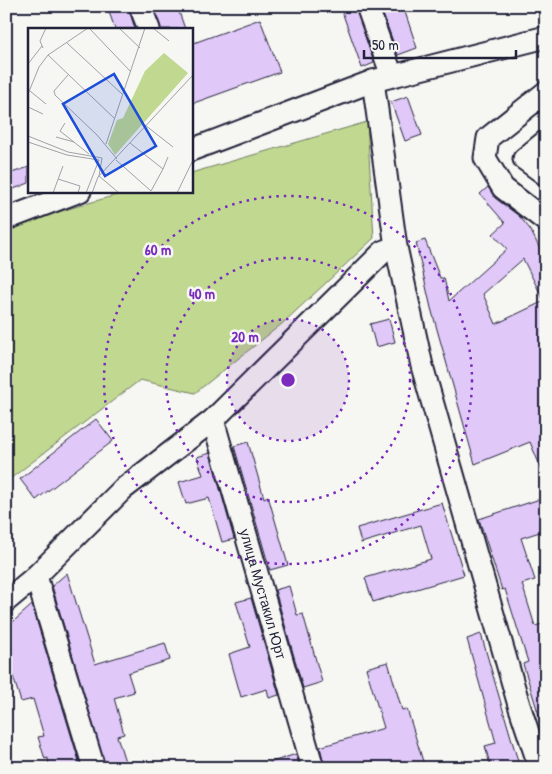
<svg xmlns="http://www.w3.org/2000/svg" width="552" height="774" font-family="'Patrick Hand',sans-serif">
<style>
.green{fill:#c0d88f;stroke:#717d65}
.building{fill:#e0c8f9;stroke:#22223b;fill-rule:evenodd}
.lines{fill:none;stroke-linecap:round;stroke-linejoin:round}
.minor-casing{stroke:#22223b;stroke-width:25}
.minor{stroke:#f6f6f2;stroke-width:21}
.ring{fill:none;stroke:#7b2cbf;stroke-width:2.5;stroke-dasharray:2.5 5}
.labels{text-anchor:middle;stroke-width:5;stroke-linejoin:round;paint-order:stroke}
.street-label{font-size:14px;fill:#22223b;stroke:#f6f6f2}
.inset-road{fill:none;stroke:#a1a1a9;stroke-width:1}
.view{fill:#1d4ed8;fill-opacity:0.15;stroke:#1d4ed8;stroke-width:2.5}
.inset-edge{fill:none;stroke:#22223b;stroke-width:2.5}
.centre{fill:#7b2cbf;stroke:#f6f6f2;stroke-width:2.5}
.ring-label{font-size:15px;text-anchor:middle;font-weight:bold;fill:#7b2cbf;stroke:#f6f6f2;stroke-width:5;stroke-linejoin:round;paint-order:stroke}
</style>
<rect width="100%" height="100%" fill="#f6f6f2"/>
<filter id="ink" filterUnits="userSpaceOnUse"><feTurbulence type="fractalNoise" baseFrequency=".02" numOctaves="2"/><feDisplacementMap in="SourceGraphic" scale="10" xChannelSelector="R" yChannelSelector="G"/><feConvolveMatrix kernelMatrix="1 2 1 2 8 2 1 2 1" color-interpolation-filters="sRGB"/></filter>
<g filter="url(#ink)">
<path class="green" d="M 367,122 L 374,238 L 283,323 L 195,393 L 140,380 L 6,482 L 6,227 L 130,191 L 191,191 L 191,173 Z"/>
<g class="building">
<path d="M 107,6 L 128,6 L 135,29 L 115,29 Z"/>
<path d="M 154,6 L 177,6 L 185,29 L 161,29 Z"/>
<path d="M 340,6 L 355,6 L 374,63 L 362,68 Z"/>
<path d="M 380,6 L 403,6 L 417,48 L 398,55 Z"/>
<path d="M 260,19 L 280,72 L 191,104 L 191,44 Z"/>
<path d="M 408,96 L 422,135 L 405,141 L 391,102 Z"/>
<path d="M 29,167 L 29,183 L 6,192 L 6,175 Z"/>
<path d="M 488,187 L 495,198 L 519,216 L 530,229 L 546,261 L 546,480 L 530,442 L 475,464 L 431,308 L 416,243 L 425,240 L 440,278 L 444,278 L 449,301 L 507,249 L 493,234 L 505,223 L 480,194 ZM 523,259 L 544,301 L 496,324 L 483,294 Z"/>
<path d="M 389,319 L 395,342 L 376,347 L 370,324 Z"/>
<path d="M 96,419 L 113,441 L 36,500 L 20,479 Z"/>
<path d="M 248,442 L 264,498 L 268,496 L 288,565 L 270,570 L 234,446 Z"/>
<path d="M 210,453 L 234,539 L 222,542 L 209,498 L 186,504 L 179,482 L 203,475 L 197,457 Z"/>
<path d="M 546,497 L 546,530 L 521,538 L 535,580 L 522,584 L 535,626 L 546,623 L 546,725 L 542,725 L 523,664 L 528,662 L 505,589 L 502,590 L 479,519 Z"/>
<path d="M 442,503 L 464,575 L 373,602 L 365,578 L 431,559 L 421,525 L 361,543 L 357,528 Z"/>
<path d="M 67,573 L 95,664 L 165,643 L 170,660 L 128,673 L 134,692 L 114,698 L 124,734 L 117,736 L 127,768 L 106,768 L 52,586 Z"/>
<path d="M 289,586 L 297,615 L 303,614 L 322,682 L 303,688 L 275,590 Z"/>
<path d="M 251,598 L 279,695 L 269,698 L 267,689 L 241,697 L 229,654 L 250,647 L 236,602 Z"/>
<path d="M 32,605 L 81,768 L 49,768 L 48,758 L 45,759 L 38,737 L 44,736 L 33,699 L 21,702 L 6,654 L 6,628 Z"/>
<path d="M 481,634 L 498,693 L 520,768 L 491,768 L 485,746 L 496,743 L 467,639 Z"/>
<path d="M 388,662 L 402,710 L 407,709 L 425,768 L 325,768 L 320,747 L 384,728 L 366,668 Z"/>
<path d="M 296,754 L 300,768 L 267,768 L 266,764 Z"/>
</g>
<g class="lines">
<defs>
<g id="minor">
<path d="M 140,6 L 149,29"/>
<path d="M 367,6 L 392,76"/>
<path d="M 373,81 L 396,247 L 422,366 L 519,705 L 540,768"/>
<path d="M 546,92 L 488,138 L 485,158 L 503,188 L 546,221"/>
<path d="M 546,141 L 524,159 L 546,175"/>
<path d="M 191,150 L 373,81 L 546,37"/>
<path d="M 6,219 L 80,191"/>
<path id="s1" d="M 213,420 L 313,768"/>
<path d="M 36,576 L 94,768"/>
<path d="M 6,601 L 36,576 L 123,489 L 213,420 L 384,251 L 396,247"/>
</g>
</defs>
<use href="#minor" class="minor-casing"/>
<use href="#minor" class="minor"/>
</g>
</g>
<circle cx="288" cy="380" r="61" fill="#7b2cbf" fill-opacity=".12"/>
<g class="ring">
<circle cx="288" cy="380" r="61"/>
<circle cx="288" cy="380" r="122"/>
<circle cx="288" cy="380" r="184"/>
</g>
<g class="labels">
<g class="street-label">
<text dy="5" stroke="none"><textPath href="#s1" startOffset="181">улица Мустакил Юрт</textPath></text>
</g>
</g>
<g transform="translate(28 28)">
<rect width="165" height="165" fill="#f6f6f2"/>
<path d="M 136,25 L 160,45 L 87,127 L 80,116 L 89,92 L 95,90 L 117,43 Z" fill="#c0d88f"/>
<path class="inset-road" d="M 60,0 L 20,27 L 86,90M 61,0 L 103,44M 91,0 L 112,20M 125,0 L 141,13M 39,15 L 94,66M 15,20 L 12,13 L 18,0M 0,36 L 14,18M 40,47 L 26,63 L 27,67 L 69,107 L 89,131M 2,63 L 18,76M 0,66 L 11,39 L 20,27M 0,79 L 15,86M 37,95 L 32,103 L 61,126M 117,97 L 145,119M 0,108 L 40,124 L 74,130 L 71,148 L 91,165M 28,109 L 46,114M 0,114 L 39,127 L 71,132 L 58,165M 102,115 L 135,141 L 140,129M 78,116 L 117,0M 88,132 L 123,163 L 135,141M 30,151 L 52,158 L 50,165M 25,165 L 35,138M 64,165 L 70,149 L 165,47M 149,165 L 165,132"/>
<path class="view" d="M 86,46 L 128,118 L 77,148 L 35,76 Z"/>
<rect width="165" height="165" class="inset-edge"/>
</g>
<circle cx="288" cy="380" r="8" class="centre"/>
<g class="ring-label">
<text x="158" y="255">60 m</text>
<text x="202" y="299">40 m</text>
<text x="245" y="342">20 m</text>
</g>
<rect width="552" height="774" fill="none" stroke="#f6f6f2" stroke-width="25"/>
<rect x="12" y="12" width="527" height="749" fill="none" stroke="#22223b" stroke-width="2" filter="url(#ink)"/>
<path d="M364 50v8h152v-8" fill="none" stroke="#22223b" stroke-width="2.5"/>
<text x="372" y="50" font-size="15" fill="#22223b" stroke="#f6f6f2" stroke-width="4" paint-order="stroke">50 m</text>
</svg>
